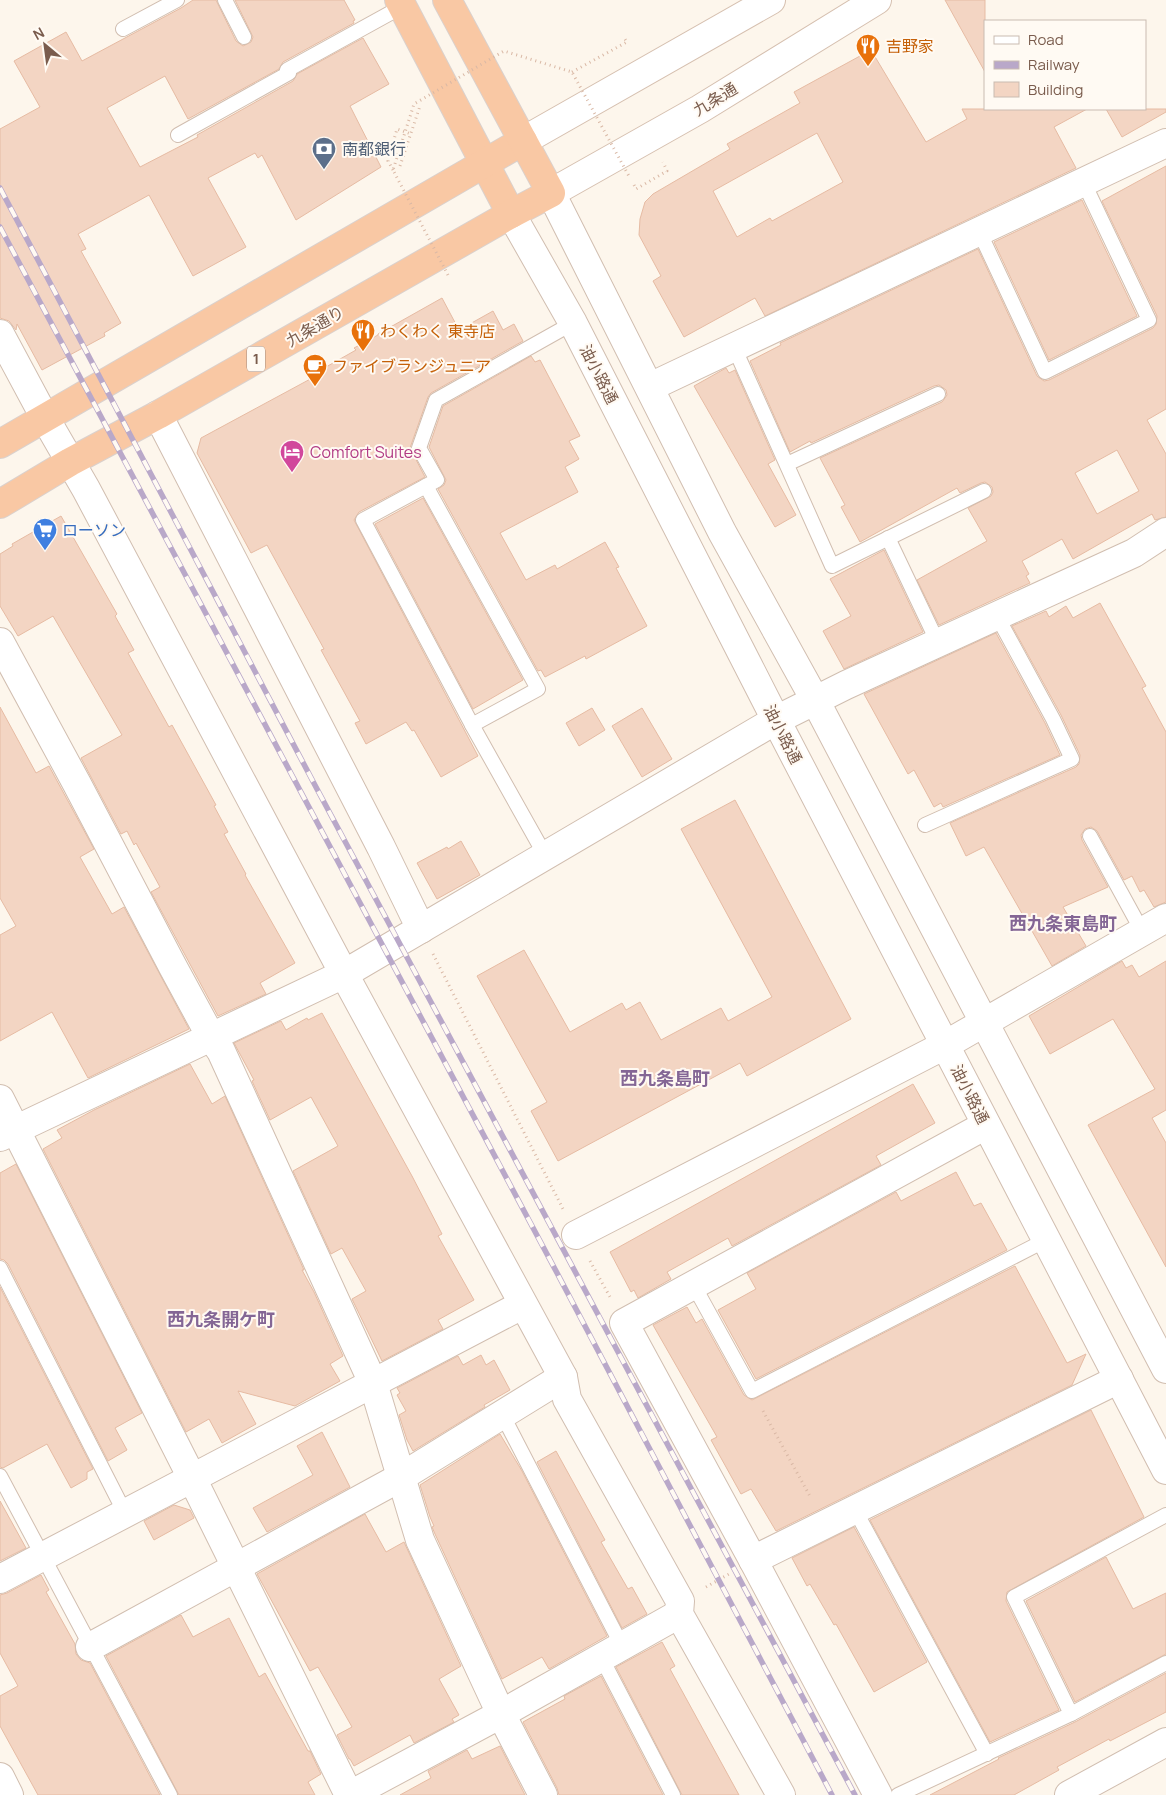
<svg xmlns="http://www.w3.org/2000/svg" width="1166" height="1795" font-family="Manrope,'Noto Sans JP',sans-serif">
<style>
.building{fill:#f3d5c3;stroke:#e6bba3;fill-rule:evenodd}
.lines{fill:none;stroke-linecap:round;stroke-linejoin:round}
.service-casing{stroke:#d1beb0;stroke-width:16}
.minor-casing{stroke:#d1beb0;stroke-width:30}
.tertiary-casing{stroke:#d1beb0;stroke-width:30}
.secondary-casing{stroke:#d6c0b0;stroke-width:30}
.trunk-casing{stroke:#dad1cd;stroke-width:30}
.path{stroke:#d9b8a5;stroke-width:3;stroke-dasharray:1 4;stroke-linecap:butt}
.service{stroke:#fff;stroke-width:14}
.minor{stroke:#fff;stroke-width:28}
.tertiary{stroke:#fff;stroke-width:28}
.secondary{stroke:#fff;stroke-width:28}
.trunk{stroke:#f9c8a4;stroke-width:28}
.rail-casing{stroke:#b9a8c9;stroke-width:5.5}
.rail{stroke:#fffaf3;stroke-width:4;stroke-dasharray:11;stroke-linecap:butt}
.path-bridge{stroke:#d9b8a5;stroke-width:3;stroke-dasharray:1 4;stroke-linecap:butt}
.labels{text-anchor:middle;stroke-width:4;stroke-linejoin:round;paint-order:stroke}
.shield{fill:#fffaf3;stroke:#a28b7f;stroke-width:1}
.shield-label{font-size:15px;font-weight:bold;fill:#7a5c4d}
.food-label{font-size:16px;fill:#c56008;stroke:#fffaf3;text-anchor:start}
.street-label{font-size:16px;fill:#7a5c4d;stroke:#fffaf3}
.service-label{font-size:16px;fill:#4e5e75;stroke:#fffaf3;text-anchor:start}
.hotel-label{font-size:16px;fill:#b23c85;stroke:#fffaf3;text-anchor:start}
.shop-label{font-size:16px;fill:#366cbe;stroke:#fffaf3;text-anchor:start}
.neighbourhood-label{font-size:18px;font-weight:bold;fill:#846695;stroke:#fffaf3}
</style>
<rect width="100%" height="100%" fill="#fdf6ec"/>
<g class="building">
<path d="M 193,0 L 216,0 L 236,41 L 243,46 L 251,42 L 253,37 L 235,0 L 344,0 L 355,20 L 353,21 L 354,23 L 283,62 L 279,69 L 188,119 L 165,76 L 107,108 L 140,167 L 198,137 L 197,135 L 293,81 L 297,74 L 363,38 L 389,84 L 350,106 L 381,167 L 296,220 L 262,155 L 258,158 L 255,153 L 208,178 L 246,247 L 193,276 L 149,195 L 78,234 L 86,249 L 81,251 L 121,323 L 104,333 L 105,336 L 42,370 L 17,324 L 16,330 L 9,321 L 0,318 L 0,129 L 40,107 L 14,61 L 66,32 L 82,61 L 181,8 Z"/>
<path d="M 945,0 L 985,0 L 985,72 Z"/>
<path d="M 871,50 L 926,142 L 967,119 L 962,109 L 1087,109 L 1054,127 L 1076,168 L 765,316 L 755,298 L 684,337 L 653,281 L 661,276 L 639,235 L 640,219 L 645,202 L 653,194 L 730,149 L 727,144 L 800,103 L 794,92 ZM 817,133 L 843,182 L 772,221 L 770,218 L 737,237 L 713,191 Z"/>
<path d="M 1106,109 L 1166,109 L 1166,112 L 1122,137 Z"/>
<path d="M 1166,166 L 1166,409 L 1147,420 L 1166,454 L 1166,517 L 1155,520 L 1152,514 L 1073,559 L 1062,539 L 1022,561 L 1029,574 L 1026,576 L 1030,583 L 939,625 L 917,580 L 987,541 L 968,508 L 991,496 L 993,492 L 992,487 L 985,482 L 981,483 L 960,493 L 957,488 L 860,542 L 841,507 L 845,505 L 820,458 L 942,402 L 947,395 L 946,390 L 939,385 L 934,386 L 811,443 L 810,441 L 790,452 L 750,361 L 781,345 L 780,343 L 978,249 L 1037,376 L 1044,381 L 1049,380 L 1153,328 L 1156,324 L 1157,316 L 1102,201 ZM 1117,450 L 1139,491 L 1097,514 L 1075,473 Z"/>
<path d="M 1082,200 L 1137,316 L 1049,360 L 994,242 Z"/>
<path d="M 442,298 L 459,330 L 493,311 L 503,330 L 514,324 L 523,341 L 431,393 L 428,397 L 410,448 L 425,477 L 359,512 L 354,520 L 478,756 L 441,777 L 414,730 L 412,731 L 406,722 L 366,744 L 355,723 L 360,721 L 321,650 L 324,649 L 267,545 L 251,553 L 197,453 L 201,438 L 327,370 L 326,367 L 356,350 L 354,348 L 378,335 L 378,334 Z"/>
<path d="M 531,356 L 535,362 L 540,360 L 580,436 L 569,441 L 579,459 L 565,467 L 578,492 L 500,533 L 526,580 L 555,565 L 557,569 L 605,542 L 619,567 L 616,568 L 647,626 L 586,659 L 585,656 L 545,677 L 541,670 L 538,671 L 438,489 L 444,485 L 446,480 L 429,447 L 443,406 Z"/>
<path d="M 726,368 L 729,373 L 735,370 L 775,460 L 768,464 L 796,515 L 775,527 L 694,386 Z"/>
<path d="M 423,498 L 523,680 L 473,709 L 375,524 Z"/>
<path d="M 61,516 L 117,614 L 115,616 L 134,650 L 128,653 L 169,727 L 172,725 L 216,805 L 214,806 L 228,832 L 224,834 L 246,874 L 245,875 L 295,963 L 260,983 L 266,994 L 218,1016 L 151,892 L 160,887 L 136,843 L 134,845 L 127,831 L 121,834 L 81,758 L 122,735 L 53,616 L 18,636 L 0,606 L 0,554 L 13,546 L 12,544 Z"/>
<path d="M 884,550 L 923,632 L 844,669 L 823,631 L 851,616 L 830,579 Z"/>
<path d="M 1100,603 L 1146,686 L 1142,688 L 1166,732 L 1166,902 L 1154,907 L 1144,890 L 1140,892 L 1132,876 L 1124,880 L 1097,831 L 1091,827 L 1085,829 L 1081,835 L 1082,840 L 1108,887 L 1063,907 L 1086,946 L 1052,966 L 984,847 L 966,856 L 950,823 L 1076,767 L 1079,764 L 1080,755 L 1061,715 L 1012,626 L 1046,611 L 1049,617 L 1066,606 L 1073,618 Z"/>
<path d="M 996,633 L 1045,723 L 1060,755 L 943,807 L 941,803 L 934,807 L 914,770 L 908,774 L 864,694 Z"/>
<path d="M 0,707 L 36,773 L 49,766 L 94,849 L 80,857 L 112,914 L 124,907 L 189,1029 L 88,1078 L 52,1012 L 0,1041 L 0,935 L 16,926 L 0,898 Z"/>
<path d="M 592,708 L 605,730 L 579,746 L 566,723 Z"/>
<path d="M 642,708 L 672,759 L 642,777 L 612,726 Z"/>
<path d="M 735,800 L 851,1019 L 747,1076 L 740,1063 L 558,1161 L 531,1111 L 547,1102 L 477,976 L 524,950 L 570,1032 L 622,1003 L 626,1010 L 640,1002 L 661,1040 L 721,1008 L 728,1021 L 772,997 L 681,829 Z"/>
<path d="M 461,841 L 480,875 L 437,899 L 417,863 L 447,847 L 448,849 Z"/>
<path d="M 1122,961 L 1126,968 L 1132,965 L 1139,977 L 1166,961 L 1166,1110 L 1152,1118 L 1166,1143 L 1166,1267 L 1088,1125 L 1155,1089 L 1113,1019 L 1050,1054 L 1029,1016 Z"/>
<path d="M 322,1013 L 412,1176 L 442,1234 L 438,1236 L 474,1300 L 438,1320 L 443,1329 L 382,1361 L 352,1299 L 366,1291 L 342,1248 L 331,1254 L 293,1171 L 338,1146 L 311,1097 L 270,1120 L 252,1081 L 254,1080 L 234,1043 L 281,1021 L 286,1030 L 307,1018 L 308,1020 Z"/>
<path d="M 190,1064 L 212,1104 L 225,1096 L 304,1270 L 302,1270 L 314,1292 L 343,1356 L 330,1364 L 340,1381 L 295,1406 L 238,1391 L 256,1424 L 222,1443 L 209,1419 L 186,1432 L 43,1149 L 62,1138 L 57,1130 L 94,1110 Z"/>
<path d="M 913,1084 L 935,1123 L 876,1156 L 881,1165 L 732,1246 L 728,1238 L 667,1272 L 671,1279 L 638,1298 L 634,1290 L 631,1292 L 610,1252 Z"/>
<path d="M 16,1164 L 142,1413 L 115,1428 L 127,1450 L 108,1461 L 8,1264 L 4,1260 L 0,1259 L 0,1173 Z"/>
<path d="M 956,1172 L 974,1206 L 981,1203 L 1007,1250 L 756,1379 L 718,1310 L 756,1289 L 747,1273 L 896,1192 L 901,1201 Z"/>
<path d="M 1015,1266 L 1067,1363 L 1086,1354 L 1072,1385 L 776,1531 L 751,1489 L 741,1494 L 711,1440 L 717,1437 L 653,1325 L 687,1307 L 696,1323 L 702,1319 L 744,1395 L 752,1400 Z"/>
<path d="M 0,1287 L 93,1469 L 87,1472 L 87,1479 L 71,1488 L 47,1444 L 3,1468 L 0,1467 Z"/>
<path d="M 481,1355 L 486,1365 L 494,1360 L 510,1390 L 484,1405 L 485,1407 L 413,1451 L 407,1440 L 399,1415 L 406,1411 L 397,1395 L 400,1393 L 397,1388 L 458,1356 L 463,1365 Z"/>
<path d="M 1091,1410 L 1144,1517 L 1007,1592 L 1006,1601 L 1059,1710 L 990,1742 L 870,1520 Z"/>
<path d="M 322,1432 L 350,1487 L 267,1532 L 253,1508 L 313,1475 L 297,1446 Z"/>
<path d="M 500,1434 L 522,1471 L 607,1636 L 549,1669 L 542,1657 L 502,1679 L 435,1534 L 432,1527 L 434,1526 L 430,1517 L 420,1485 Z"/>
<path d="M 556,1451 L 605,1540 L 601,1542 L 628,1589 L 632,1587 L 647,1614 L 622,1628 L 537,1462 Z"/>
<path d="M 0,1501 L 26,1548 L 0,1561 Z"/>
<path d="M 174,1505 L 190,1510 L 194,1518 L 154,1540 L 144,1521 Z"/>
<path d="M 365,1514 L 386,1552 L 404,1542 L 461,1666 L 439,1679 L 459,1715 L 452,1719 L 454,1722 L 414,1743 L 410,1735 L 354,1766 L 350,1759 L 349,1759 L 337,1735 L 352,1727 L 318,1667 L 310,1671 L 257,1574 Z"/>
<path d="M 854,1527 L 927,1662 L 874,1692 L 836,1624 L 834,1625 L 810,1584 L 807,1586 L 792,1558 Z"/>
<path d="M 1106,1557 L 1133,1609 L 1166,1593 L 1166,1654 L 1075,1702 L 1026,1601 Z"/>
<path d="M 41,1575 L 49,1590 L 46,1592 L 75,1644 L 76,1654 L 81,1660 L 90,1663 L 160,1795 L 38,1795 L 0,1726 L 0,1696 L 18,1686 L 0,1653 L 0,1595 L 7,1593 Z"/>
<path d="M 181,1615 L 193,1637 L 229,1618 L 259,1677 L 265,1673 L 308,1751 L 310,1751 L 321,1774 L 308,1782 L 315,1795 L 179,1795 L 106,1656 Z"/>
<path d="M 662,1642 L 675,1666 L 670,1669 L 739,1795 L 682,1795 L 616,1667 Z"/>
<path d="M 1166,1673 L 1166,1712 L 1110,1741 L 1109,1739 L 1057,1767 L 1059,1770 L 1014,1795 L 930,1795 L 999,1759 L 998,1758 L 1075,1722 Z"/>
<path d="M 601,1676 L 663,1795 L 559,1795 L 557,1788 L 523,1722 L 565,1699 L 564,1696 Z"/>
<path d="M 500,1746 L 525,1795 L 400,1795 L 431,1778 L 428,1771 L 467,1750 L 472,1759 Z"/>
</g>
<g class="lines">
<defs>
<g id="service">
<path d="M 225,0 L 244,37"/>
<path d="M 123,29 L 177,0"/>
<path d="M 178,135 L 289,73 L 287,70 L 403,6"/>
<path d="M 979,231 L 1045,372 L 1149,320 L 1083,181"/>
<path d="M 734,347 L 832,566 L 984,491"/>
<path d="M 787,464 L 938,394"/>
<path d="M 426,486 L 538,689 L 472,725"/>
<path d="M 888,538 L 938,643"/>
<path d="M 925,825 L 1072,759 L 1053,719 L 997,616"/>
<path d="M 1090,836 L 1142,931"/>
<path d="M 545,855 L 472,725 L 363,520 L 437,480 L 419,448 L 436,400 L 573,323"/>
<path d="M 0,1268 L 125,1513"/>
<path d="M 693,1284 L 752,1391 L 1046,1240"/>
<path d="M 502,1414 L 622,1646"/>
<path d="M 0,1476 L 170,1795"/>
<path d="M 855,1510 L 987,1754"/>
<path d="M 601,1657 L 673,1795"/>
<path d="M 1071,1714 L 1014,1597 L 1166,1515"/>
<path d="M 898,1795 L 1071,1714 L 1166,1663"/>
</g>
<g id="minor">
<path d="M 650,387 L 1166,143"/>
<path d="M 158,415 L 381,847 L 421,929"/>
<path d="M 45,418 L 86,489 L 344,974 L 563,1377 L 567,1399 L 680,1601 L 679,1614 L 781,1795"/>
<path d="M 0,642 L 77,784 L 173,967 L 211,1037 L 221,1051 L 373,1383 L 420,1540 L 501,1714 L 543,1795"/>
<path d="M 0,1099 L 192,1478 L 349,1795"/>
<path d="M 0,1137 L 344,974 L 776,720 L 846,685 L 1134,553 L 1166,532"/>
<path d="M 576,1235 L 945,1045 L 1166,918"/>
<path d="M 753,1560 L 1119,1379"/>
<path d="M 0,1579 L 522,1305"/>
<path d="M 90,1647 L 401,1477 L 563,1377"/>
<path d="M 0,1777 L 9,1795"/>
<path d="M 350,1795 L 501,1714 L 679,1614"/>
<path d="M 878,1795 L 753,1560 L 624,1323 L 986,1125"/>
</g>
<g id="tertiary">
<path d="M 551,193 L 722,532 L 815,700 L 1166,1369"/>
<path d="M 511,214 L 573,323 L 776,720 L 1166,1470"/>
<path d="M 0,334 L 45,418"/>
<path d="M 1069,1795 L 1166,1742"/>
</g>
<g id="secondary">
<path d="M 523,141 L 771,0"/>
<path d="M 551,193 L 700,109 L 877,0"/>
</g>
<g id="trunk">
<path d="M 399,0 L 511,214"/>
<path d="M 0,444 L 523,141"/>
<path d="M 0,504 L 70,462 L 158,415 L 511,214 L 551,193 L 447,0"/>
</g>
</defs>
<use href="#service" class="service-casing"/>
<use href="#minor" class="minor-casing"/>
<use href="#tertiary" class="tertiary-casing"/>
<use href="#secondary" class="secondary-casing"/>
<use href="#trunk" class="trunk-casing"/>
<g class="path">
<path d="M 572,72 L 627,42 L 625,39"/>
<path d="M 400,166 L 420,106"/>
<path d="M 393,170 L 388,161 L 397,129 L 411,134"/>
<path d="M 634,185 L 636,189 L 667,171 L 663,162"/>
<path d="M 433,954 L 563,1209"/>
<path d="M 590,1261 L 610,1297"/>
<path d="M 763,1411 L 811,1498"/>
<path d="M 706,1587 L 729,1574"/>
</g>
<use href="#service" class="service"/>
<use href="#minor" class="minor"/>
<use href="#tertiary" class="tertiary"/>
<use href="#secondary" class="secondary"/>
<use href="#trunk" class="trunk"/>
<defs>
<g id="rail">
<path d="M 0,188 L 317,789 L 855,1795"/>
<path d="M 0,227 L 556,1271 L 832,1795"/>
</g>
</defs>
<use href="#rail" class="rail-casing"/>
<use href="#rail" class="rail"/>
<path class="path-bridge" d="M 448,275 L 393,170 L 414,104 L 504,51 L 572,72 L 630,178"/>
</g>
<defs>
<symbol id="restaurant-pin" viewBox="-11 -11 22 30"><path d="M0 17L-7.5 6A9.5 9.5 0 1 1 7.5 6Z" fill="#e8710a" stroke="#fffaf3"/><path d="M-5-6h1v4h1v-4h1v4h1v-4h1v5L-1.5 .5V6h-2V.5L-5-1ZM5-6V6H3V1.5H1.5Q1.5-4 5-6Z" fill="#fff"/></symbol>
<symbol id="bank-pin" viewBox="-11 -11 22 30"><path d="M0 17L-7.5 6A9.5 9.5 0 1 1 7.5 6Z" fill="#5c6f8a" stroke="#fffaf3"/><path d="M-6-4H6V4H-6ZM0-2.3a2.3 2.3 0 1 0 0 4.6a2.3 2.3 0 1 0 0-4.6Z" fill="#fff"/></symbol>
<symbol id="cafe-pin" viewBox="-11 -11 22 30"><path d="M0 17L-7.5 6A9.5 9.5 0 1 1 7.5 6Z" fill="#e8710a" stroke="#fffaf3"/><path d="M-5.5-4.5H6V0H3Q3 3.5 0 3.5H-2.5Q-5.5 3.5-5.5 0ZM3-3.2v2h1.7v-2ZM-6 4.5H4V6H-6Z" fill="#fff"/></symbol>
<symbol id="hotel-pin" viewBox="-11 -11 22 30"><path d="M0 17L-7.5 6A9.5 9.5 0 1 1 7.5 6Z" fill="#d1479c" stroke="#fffaf3"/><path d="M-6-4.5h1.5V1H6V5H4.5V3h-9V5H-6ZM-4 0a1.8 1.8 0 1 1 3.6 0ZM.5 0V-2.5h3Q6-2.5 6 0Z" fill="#fff"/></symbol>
<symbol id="supermarket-pin" viewBox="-11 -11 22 30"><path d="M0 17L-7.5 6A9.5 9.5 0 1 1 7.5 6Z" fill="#3f7fe0" stroke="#fffaf3"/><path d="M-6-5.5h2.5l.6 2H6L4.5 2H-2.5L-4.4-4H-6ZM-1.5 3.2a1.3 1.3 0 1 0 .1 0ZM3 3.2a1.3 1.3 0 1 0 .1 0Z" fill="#fff"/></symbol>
</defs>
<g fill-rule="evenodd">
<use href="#restaurant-pin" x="854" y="32" width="28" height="38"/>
<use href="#bank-pin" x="310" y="135" width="28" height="38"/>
<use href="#restaurant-pin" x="349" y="317" width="28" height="38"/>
<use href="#cafe-pin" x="301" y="352" width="28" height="38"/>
<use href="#hotel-pin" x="278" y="438" width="28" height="38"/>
<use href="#supermarket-pin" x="31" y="516" width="28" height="38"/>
</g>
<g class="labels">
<rect class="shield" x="247" y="346.5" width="18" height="25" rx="4"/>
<g class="shield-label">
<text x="256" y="364">1</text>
</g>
<g class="food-label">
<text x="886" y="52">吉野家</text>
<text x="380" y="337">わくわく 東寺店</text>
<text x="332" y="372">ファイブランジュニア</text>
</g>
<g class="street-label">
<text transform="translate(715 99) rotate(-31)" y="6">九条通</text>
<text transform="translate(315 326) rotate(-30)" y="6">九条通り</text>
<text transform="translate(599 374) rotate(63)" y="6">油小路通</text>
<text transform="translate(783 734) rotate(63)" y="6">油小路通</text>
<text transform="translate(970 1094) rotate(63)" y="6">油小路通</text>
</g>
<g class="service-label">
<text x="342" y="155">南都銀行</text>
</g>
<g class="hotel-label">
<text x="310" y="458">Comfort Suites</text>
</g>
<g class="shop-label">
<text x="62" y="536">ローソン</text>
</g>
<g class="neighbourhood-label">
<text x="1063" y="930">西九条東島町</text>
<text x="665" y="1085">西九条島町</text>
<text x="221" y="1326">西九条開ケ町</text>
</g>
</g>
<rect x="984" y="20" width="162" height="90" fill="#fffaf3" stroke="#cabbb1"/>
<rect x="994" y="36" width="25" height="8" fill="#ffffff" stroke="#cabbb1"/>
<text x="1028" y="45" font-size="15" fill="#7a5c4d">Road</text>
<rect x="994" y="61" width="25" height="8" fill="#b9a8c9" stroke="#cabbb1"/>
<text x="1028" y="70" font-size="15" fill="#7a5c4d">Railway</text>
<rect x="994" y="82" width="25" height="15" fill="#f3d5c3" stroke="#cabbb1"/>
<text x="1028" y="95" font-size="15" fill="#7a5c4d">Building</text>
<g transform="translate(45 45) rotate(331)" stroke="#fffaf3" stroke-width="4" paint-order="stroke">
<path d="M0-4L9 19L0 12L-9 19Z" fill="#7a5c4d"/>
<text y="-8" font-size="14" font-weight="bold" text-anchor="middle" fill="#7a5c4d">N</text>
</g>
</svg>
